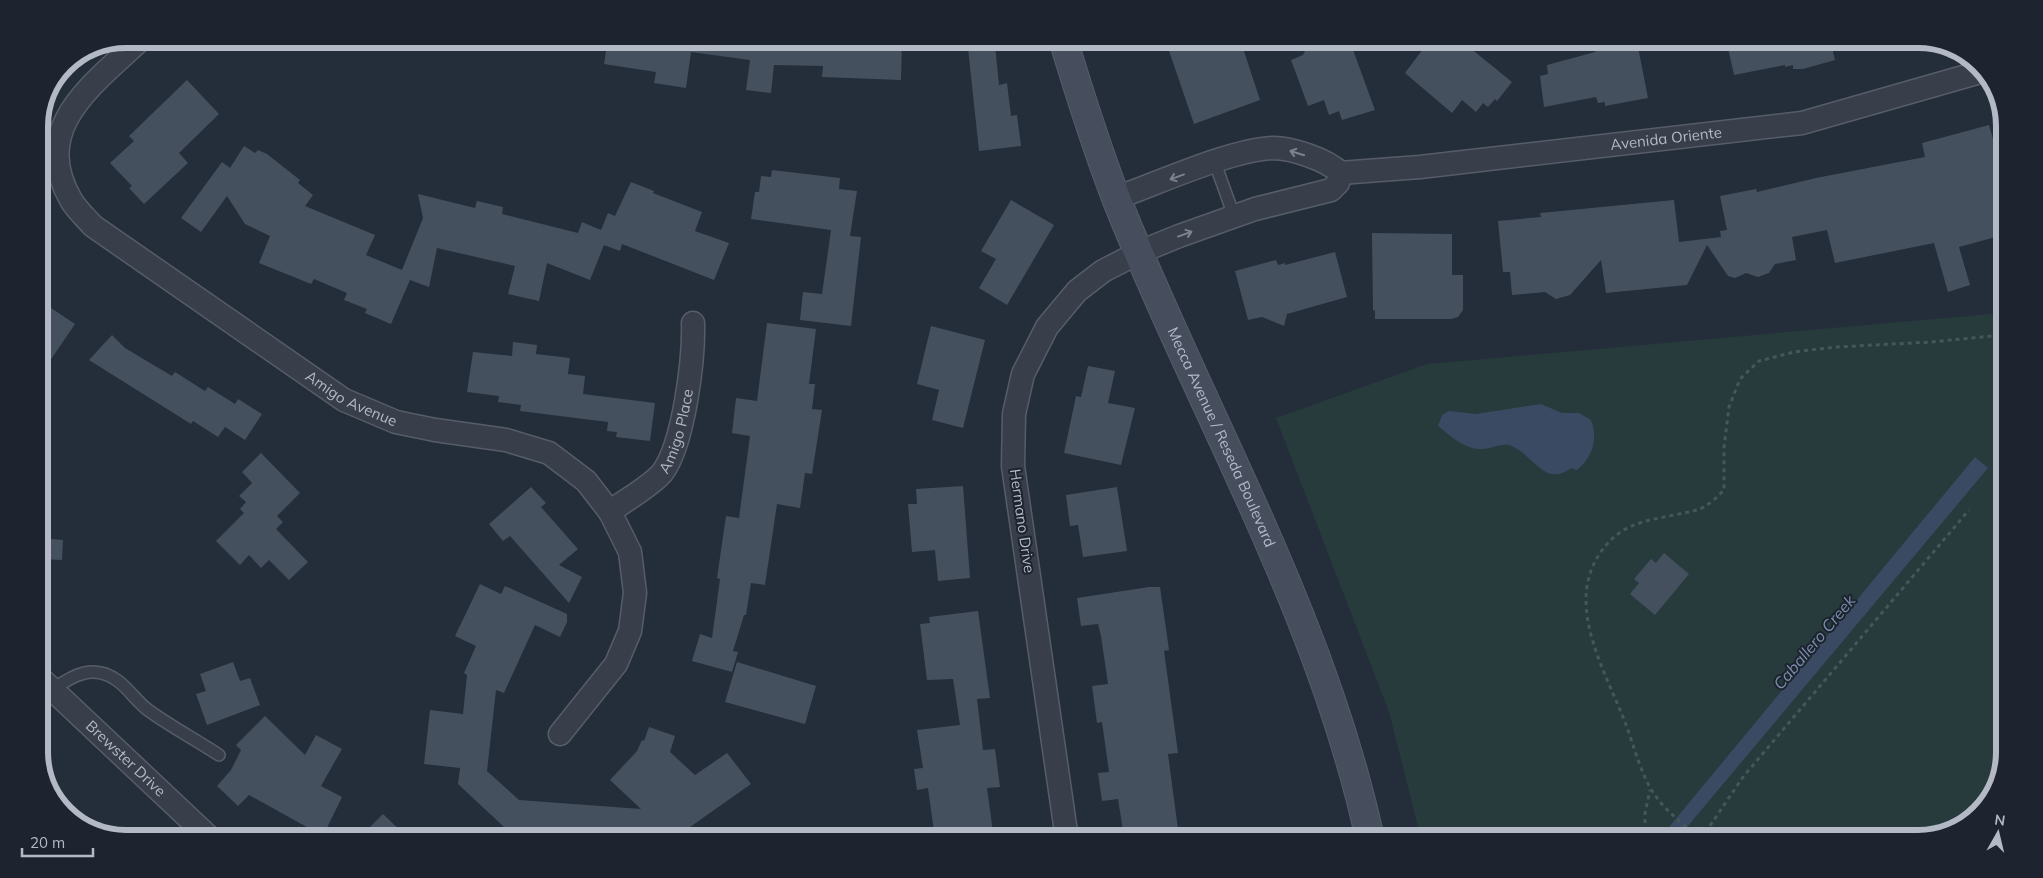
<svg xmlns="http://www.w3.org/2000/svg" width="2043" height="878" font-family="Mulish,sans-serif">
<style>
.green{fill:#273a3c}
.water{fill:#3a4a62}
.building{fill:#45505e}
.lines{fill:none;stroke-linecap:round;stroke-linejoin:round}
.service-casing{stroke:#565d68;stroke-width:14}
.minor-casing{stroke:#565d68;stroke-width:25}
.secondary-casing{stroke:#565d68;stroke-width:30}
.path{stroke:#46575a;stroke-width:3;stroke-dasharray:4 4;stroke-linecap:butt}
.service{stroke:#383f4b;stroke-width:11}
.minor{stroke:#383f4b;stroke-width:22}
.secondary{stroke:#464e5d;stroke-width:28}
.oneway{stroke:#7c838f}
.labels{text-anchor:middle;stroke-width:4;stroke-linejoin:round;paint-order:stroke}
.street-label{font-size:15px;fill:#b3bac6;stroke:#1d242f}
.water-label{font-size:16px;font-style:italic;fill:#7c8fac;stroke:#1d242f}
.rim{fill:none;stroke:#b3bac6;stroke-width:6}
</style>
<rect width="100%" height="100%" fill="#242d3a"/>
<path class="green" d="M 2002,313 L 1998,785 L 1966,824 L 1917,839 L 1421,839 L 1389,712 L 1276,418 L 1427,364 Z"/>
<g class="water">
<path d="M 1541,404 L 1562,413 L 1579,413 L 1591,420 C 1598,439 1593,457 1577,470 L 1571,468 C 1545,488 1533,455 1512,446 C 1502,442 1492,449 1482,449 C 1465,450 1449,435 1438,426 L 1442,415 L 1449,411 L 1476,414 Z"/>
<path d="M 1975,457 L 1988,468 L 1677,839 L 1659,839 Z"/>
</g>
<g class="building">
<path d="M 608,39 L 902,39 L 901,80 L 822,77 L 823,66 L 774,65 L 771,93 L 746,90 L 750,60 L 691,52 L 686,88 L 654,83 L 656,72 L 604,64 Z"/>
<path d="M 1165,39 L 1240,39 L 1260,100 L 1194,124 Z"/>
<path d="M 1311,39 L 1349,39 L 1375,110 L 1342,120 L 1339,111 L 1329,115 L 1324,100 L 1308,106 L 1291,60 L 1303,55 Z"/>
<path d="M 1436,39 L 1459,39 L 1512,82 L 1497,101 L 1495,99 L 1488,107 L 1483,103 L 1476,112 L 1462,100 L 1452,113 L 1405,73 L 1426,45 L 1431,45 Z"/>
<path d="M 1726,39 L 1830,39 L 1835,60 L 1803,69 L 1793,69 L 1793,65 L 1785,67 L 1785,65 L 1734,75 Z"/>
<path d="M 1608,43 L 1625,49 L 1638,47 L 1648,98 L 1605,106 L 1605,102 L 1598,103 L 1596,97 L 1544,107 L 1540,76 L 1548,74 L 1547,65 L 1595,52 L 1599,45 Z"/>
<path d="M 995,45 L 999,85 L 1007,83 L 1011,116 L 1017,115 L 1021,146 L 979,151 L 968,48 Z"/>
<path d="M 187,80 L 219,114 L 179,153 L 188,163 L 144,204 L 129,188 L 132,186 L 110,163 L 134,141 L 129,136 Z"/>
<path d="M 1989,125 L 2004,178 L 2003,235 L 1959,247 L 1970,285 L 1948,292 L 1934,243 L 1835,263 L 1827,230 L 1792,237 L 1796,260 L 1775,264 L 1769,273 L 1758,277 L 1746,273 L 1735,278 L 1728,276 L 1707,245 L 1687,285 L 1606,293 L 1601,260 L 1570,295 L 1556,299 L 1545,292 L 1512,295 L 1510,272 L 1503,272 L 1498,221 L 1541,217 L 1540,213 L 1674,200 L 1679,242 L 1721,237 L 1720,231 L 1727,230 L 1720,196 L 1756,189 L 1757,192 L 1816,178 L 1925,157 L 1922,143 Z"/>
<path d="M 244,146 L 255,153 L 258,150 L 267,154 L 300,180 L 298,183 L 313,195 L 305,206 L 375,235 L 366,255 L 402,270 L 423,218 L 418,194 L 475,208 L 477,201 L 503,207 L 502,214 L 578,233 L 582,222 L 601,230 L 608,213 L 615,216 L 631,182 L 654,191 L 653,193 L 702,212 L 695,231 L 729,243 L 714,280 L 622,244 L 620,251 L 604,245 L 590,280 L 547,263 L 539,301 L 508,294 L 515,266 L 437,248 L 429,287 L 410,280 L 391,324 L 365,313 L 367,309 L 344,300 L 347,293 L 314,279 L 311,284 L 259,263 L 270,236 L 245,224 L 227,196 L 201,232 L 181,218 L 222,162 L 230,168 Z"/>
<path d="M 772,170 L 840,178 L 839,189 L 857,191 L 850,236 L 861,237 L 851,326 L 800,320 L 803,292 L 822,294 L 831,230 L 751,219 L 755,192 L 759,192 L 761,176 L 771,177 Z"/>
<path d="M 1011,200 L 1054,225 L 1007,305 L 979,288 L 996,259 L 981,251 Z"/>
<path d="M 1372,233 L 1452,234 L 1452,275 L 1463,275 L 1463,310 L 1458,317 L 1451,319 L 1375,319 L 1375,311 L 1373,310 Z"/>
<path d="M 1335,252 L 1347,297 L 1287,314 L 1284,326 L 1262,317 L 1248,320 L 1235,271 L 1276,260 L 1278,265 L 1285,263 L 1285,265 Z"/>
<path d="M 39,300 L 75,324 L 39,377 Z"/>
<path d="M 767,323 L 816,329 L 809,384 L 815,384 L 812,409 L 822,410 L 812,474 L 805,473 L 800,508 L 777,504 L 765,585 L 751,583 L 746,615 L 744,615 L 733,651 L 738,652 L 732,672 L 692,661 L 700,634 L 712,638 L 720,579 L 717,578 L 726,516 L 739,518 L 750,436 L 732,433 L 736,398 L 757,401 Z"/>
<path d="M 931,326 L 985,340 L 963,428 L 932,420 L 939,390 L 917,384 Z"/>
<path d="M 112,335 L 125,348 L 172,376 L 175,372 L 205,391 L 208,387 L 235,404 L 238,399 L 262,414 L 245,440 L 225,427 L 218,437 L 193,421 L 191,424 L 89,360 Z"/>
<path d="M 513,342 L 537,345 L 536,354 L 570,358 L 568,374 L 585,376 L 583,394 L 655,403 L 650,441 L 616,437 L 617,432 L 607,431 L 608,422 L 520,411 L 521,405 L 498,402 L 499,396 L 467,392 L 473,352 L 512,356 Z"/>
<path d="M 1088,366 L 1115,371 L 1108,403 L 1135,408 L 1121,465 L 1064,453 L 1076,396 L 1081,397 Z"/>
<path d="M 261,453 L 300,493 L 277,516 L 283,522 L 276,529 L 308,562 L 289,580 L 269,560 L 261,568 L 249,555 L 240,565 L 216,541 L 244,513 L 240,509 L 246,502 L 239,496 L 252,483 L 242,472 Z"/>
<path d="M 963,486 L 970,578 L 938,581 L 935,550 L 912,552 L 908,504 L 917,504 L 916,489 Z"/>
<path d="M 531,487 L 546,503 L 541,507 L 578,549 L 559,565 L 582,577 L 569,603 L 510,536 L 503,541 L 489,524 Z"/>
<path d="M 1117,487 L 1127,551 L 1083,557 L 1078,525 L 1070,526 L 1066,495 Z"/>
<path d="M 39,538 L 63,540 L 62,560 L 39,559 Z"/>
<path d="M 1664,553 L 1689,574 L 1655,615 L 1630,594 L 1639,583 L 1634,579 L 1651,559 L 1656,563 Z"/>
<path d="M 480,584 L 501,594 L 505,586 L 567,614 L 567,622 L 560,637 L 535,625 L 504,693 L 496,690 L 487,771 L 519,800 L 641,809 L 610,780 L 637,751 L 642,740 L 644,741 L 649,727 L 675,736 L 670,752 L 695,775 L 727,753 L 751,784 L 673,839 L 520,839 L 521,828 L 504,827 L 458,784 L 460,768 L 424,764 L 430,710 L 463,714 L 467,675 L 464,673 L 476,646 L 455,636 Z"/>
<path d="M 1149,587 L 1160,587 L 1169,650 L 1164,651 L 1178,753 L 1168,754 L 1178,829 L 1124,837 L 1118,799 L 1102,801 L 1098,773 L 1109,772 L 1102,722 L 1097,723 L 1092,686 L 1108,684 L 1101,636 L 1098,624 L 1081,626 L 1077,598 Z"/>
<path d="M 978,611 L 990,698 L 977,699 L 983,750 L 995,749 L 1000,787 L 987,788 L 994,839 L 935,839 L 928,788 L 917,790 L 914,769 L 923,768 L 917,730 L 960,725 L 953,679 L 927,680 L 920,624 L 930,623 L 929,617 Z"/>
<path d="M 233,662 L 240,681 L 250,678 L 260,705 L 207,725 L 196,694 L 206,691 L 200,674 Z"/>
<path d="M 737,662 L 816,686 L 805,724 L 725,702 Z"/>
<path d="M 265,716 L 305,755 L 316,735 L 342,749 L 321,786 L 342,797 L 323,836 L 249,795 L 238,806 L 217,786 L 231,770 L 241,750 L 236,745 Z"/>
<path d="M 383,814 L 409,839 L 358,839 Z"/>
</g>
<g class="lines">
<defs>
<g id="service">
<path d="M 1215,163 L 1234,216"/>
<path d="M 52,690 C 73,675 94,663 118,681 C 129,689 137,702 148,710 C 170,726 196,740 219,755"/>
</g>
<g id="minor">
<path id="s1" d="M 141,39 C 94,84 29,127 71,200 C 76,209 86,218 93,226 L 344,400 L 396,422 L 435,430 L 506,440 L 549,453 L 586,481 L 610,512 L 630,552 L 635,593 L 630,631 L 616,664 L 560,734"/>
<path id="s2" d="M 1340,173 L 1420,167 L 1802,123 L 1984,71"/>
<path d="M 1116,198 C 1159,183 1230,150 1273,148 C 1292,148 1328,160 1340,173"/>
<path id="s3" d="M 610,512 C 624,501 651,486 662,473 C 684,444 694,359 693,323"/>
<path id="s4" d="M 39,677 L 211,839"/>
<path d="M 1067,839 L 1013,466 L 1014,414 L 1023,374 L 1047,327 L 1077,291 L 1103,271 L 1140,252 L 1179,236 L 1255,209 L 1331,190 L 1338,183 L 1340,173"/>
</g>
<g id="secondary">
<path id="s5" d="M 1063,39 C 1079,92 1096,146 1116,198 C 1201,412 1321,612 1370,839"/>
</g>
</defs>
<use href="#service" class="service-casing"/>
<use href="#minor" class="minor-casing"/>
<use href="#secondary" class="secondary-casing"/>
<g class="path">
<path d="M 1645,839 L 1645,813 L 1650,790"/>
<path d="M 1697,839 C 1683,822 1662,809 1651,789 C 1640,771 1633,743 1625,722 C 1603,666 1559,595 1609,542 C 1630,518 1668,518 1697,510 C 1707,507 1716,498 1724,490 L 1724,447 L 1729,407 L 1740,379 L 1759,361 L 1794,352 L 1836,347 L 1931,342 L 2002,335"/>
<path d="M 1701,839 L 1743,777 L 1969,510"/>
</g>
<use href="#service" class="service"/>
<use href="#minor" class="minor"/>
<use href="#secondary" class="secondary"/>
</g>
<defs><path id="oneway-shaft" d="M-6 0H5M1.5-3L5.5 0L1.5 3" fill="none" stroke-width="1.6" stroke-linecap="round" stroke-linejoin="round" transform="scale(1.25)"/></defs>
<g class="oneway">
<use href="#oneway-shaft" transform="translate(1297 153) rotate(-163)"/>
<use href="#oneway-shaft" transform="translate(1177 177) rotate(160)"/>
<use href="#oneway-shaft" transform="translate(1185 234) rotate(-20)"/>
</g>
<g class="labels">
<g class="street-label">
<text dy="5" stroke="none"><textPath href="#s2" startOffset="328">Avenida Oriente</textPath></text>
<text dy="5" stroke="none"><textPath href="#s1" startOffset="540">Amigo Avenue</textPath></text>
<text dy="5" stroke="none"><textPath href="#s3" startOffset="110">Amigo Place</textPath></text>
<text dy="5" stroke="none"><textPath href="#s5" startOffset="429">Mecca Avenue / Reseda Boulevard</textPath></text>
<text transform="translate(1022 521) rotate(82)" y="5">Hermano Drive</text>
<text dy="5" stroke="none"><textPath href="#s4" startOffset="119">Brewster Drive</textPath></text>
</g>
<g class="water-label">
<text transform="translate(1814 642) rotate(-50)" y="6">Caballero Creek</text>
</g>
</g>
<path d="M0 0H2043V878H0ZM126 48H1918A78 78 0 0 1 1996 126V752A78 78 0 0 1 1918 830H126A78 78 0 0 1 48 752V126A78 78 0 0 1 126 48Z" fill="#1d242f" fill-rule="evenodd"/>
<path class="rim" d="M126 48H1918A78 78 0 0 1 1996 126V752A78 78 0 0 1 1918 830H126A78 78 0 0 1 48 752V126A78 78 0 0 1 126 48Z"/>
<g transform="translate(1998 833) rotate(8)" stroke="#1d242f" stroke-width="4" paint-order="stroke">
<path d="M0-4L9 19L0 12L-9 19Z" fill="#b3bac6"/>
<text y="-8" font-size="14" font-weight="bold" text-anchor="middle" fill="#b3bac6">N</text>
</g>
<path d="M22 848v8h71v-8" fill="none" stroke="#b3bac6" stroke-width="2.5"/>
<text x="30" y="848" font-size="15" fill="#b3bac6" stroke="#1d242f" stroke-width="4" paint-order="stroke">20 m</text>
</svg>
